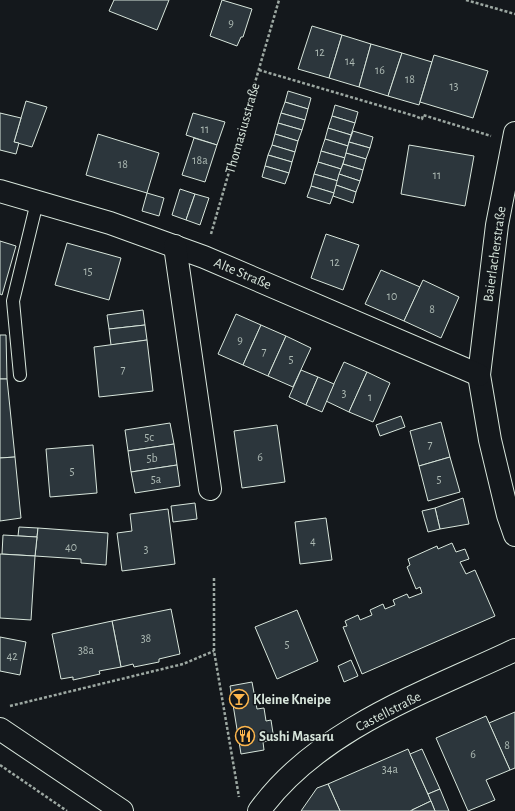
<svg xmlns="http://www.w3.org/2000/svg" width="515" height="811" font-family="'Alegreya Sans',sans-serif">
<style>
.building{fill:#2c363c;stroke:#d8e6dc}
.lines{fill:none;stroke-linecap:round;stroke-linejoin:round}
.lane-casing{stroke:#d8e6dc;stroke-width:14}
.street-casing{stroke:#d8e6dc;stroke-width:24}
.primary-casing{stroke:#d8e6dc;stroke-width:24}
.path{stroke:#9da8a2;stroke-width:2.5;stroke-dasharray:3 2;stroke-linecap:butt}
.lane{stroke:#14181c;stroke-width:12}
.street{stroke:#14181c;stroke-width:22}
.primary{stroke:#14181c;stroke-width:22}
.labels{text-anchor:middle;stroke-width:3;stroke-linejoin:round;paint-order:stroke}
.number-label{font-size:12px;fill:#adbab4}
.street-label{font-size:14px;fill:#d8e6dc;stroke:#14181c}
.poi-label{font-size:14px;font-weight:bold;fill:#d8e6dc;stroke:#14181c;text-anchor:start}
</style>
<rect width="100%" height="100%" fill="#14181c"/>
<g class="building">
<path d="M 114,0 L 169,0 L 157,30 L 109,11 Z"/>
<path d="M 222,0 L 252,9 L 243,37 L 241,37 L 237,46 L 210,36 Z"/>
<path d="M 312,26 L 342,35 L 329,78 L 298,69 Z"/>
<path d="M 342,35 L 371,44 L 359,87 L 329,78 Z"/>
<path d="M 371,44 L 402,53 L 388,96 L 359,87 Z"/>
<path d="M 402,53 L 432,62 L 419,105 L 388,96 Z"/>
<path d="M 434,55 L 488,71 L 473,118 L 420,102 Z"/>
<path d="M 288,91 L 311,98 L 308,109 L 285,102 Z"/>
<path d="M 26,101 L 47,107 L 32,147 L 14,142 Z"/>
<path d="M 285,102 L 308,109 L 305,120 L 281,113 Z"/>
<path d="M 335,105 L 358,112 L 355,123 L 332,116 Z"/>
<path d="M 0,113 L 21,118 L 14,142 L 19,143 L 16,154 L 0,150 Z"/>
<path d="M 193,113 L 225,122 L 217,145 L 186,135 Z"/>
<path d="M 281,113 L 305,120 L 302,130 L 278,123 Z"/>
<path d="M 332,116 L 355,123 L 351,135 L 328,128 Z"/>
<path d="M 278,123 L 302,130 L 298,141 L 275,134 Z"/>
<path d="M 328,128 L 351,135 L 348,146 L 325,139 Z"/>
<path d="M 353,131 L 373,137 L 370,148 L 349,142 Z"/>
<path d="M 98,134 L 159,153 L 147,193 L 86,175 Z"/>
<path d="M 275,134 L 298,141 L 295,152 L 272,145 Z"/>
<path d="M 194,138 L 217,145 L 205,182 L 182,175 Z"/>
<path d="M 325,139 L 348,146 L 345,158 L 321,151 Z"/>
<path d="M 349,142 L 370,148 L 366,159 L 346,153 Z"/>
<path d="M 272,145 L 295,152 L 292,162 L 268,155 Z"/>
<path d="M 409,145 L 474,156 L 465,206 L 401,194 Z"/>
<path d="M 321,151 L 345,158 L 341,169 L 318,162 Z"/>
<path d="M 346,153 L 366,159 L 363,170 L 343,164 Z"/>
<path d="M 268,155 L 292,162 L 289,173 L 265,166 Z"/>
<path d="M 318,162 L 341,169 L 338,181 L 314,174 Z"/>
<path d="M 343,164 L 363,170 L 360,181 L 339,174 Z"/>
<path d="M 265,166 L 289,173 L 285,184 L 262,177 Z"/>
<path d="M 314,174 L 338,181 L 334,193 L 311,186 Z"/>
<path d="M 339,174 L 360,181 L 356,192 L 336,185 Z"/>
<path d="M 336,185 L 356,192 L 353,203 L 333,196 Z"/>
<path d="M 311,186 L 334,193 L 330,204 L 307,197 Z"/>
<path d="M 180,189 L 195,194 L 186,220 L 172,215 Z"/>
<path d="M 147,193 L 164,198 L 159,216 L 142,211 Z"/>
<path d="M 195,194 L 209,198 L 200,225 L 186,220 Z"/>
<path d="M 326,234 L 359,245 L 343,290 L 311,278 Z"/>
<path d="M 0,241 L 16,246 L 2,295 L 0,294 Z"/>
<path d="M 67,243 L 121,258 L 109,300 L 55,285 Z"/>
<path d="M 381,270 L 420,287 L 404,321 L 365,304 Z"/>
<path d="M 423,280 L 459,297 L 441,338 L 404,321 Z"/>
<path d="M 143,310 L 145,325 L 109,329 L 107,315 Z"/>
<path d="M 236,314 L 261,325 L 243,365 L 218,354 Z"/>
<path d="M 145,325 L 147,340 L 111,345 L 109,329 Z"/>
<path d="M 261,325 L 286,336 L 268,376 L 243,365 Z"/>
<path d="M 0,335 L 6,335 L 7,379 L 0,379 Z"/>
<path d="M 286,336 L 311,348 L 293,387 L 268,376 Z"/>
<path d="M 147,340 L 153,391 L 99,397 L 94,347 Z"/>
<path d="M 344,362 L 367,372 L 349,412 L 326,401 Z"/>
<path d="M 301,370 L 318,377 L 306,405 L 289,397 Z"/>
<path d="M 367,372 L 390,383 L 373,422 L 349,412 Z"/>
<path d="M 318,377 L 334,384 L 322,412 L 306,405 Z"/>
<path d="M 0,379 L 7,379 L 15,457 L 0,458 Z"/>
<path d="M 401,416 L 405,427 L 380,436 L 376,425 Z"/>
<path d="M 441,422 L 450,457 L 419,466 L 410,431 Z"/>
<path d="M 170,423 L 174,444 L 128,451 L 125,430 Z"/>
<path d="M 277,425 L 285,482 L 242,488 L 234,431 Z"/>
<path d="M 174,444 L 177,465 L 131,472 L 128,451 Z"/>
<path d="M 93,445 L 97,493 L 50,497 L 46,449 Z"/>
<path d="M 15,457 L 21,518 L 0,521 L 0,458 Z"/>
<path d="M 450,457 L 460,492 L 428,501 L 419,466 Z"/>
<path d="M 177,465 L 180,486 L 135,493 L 131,472 Z"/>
<path d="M 463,498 L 469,524 L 440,529 L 435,508 Z"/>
<path d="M 195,503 L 197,519 L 173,522 L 171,506 Z"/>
<path d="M 435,508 L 440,529 L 428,532 L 422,511 Z"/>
<path d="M 168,509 L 175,564 L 122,571 L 117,533 L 132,531 L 130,514 Z"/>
<path d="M 326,518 L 332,560 L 300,564 L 295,522 Z"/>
<path d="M 19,527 L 38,528 L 37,537 L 18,536 Z"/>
<path d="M 38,528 L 108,533 L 106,565 L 81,563 L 81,559 L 35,556 Z"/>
<path d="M 3,535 L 37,537 L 35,556 L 2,554 Z"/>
<path d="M 452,543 L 456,552 L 465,549 L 469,559 L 460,562 L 466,574 L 475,570 L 495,616 L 362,674 L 343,627 L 347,626 L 345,621 L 358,615 L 360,620 L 372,615 L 370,610 L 383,604 L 385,609 L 395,605 L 393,600 L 407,594 L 409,598 L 422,593 L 420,587 L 416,589 L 407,567 L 410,565 L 408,559 L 437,546 L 438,549 Z"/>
<path d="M 0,554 L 35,556 L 31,620 L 0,618 Z"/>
<path d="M 171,609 L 180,654 L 159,659 L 159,662 L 134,667 L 133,664 L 121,667 L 112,621 Z"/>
<path d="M 297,610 L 318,661 L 277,679 L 255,627 Z"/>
<path d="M 112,621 L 121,667 L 99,671 L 100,674 L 73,680 L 73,677 L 61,679 L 52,634 Z"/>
<path d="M 0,637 L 26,642 L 20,675 L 0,671 Z"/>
<path d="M 351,660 L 358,676 L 344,682 L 338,666 Z"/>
<path d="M 252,682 L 257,709 L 264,708 L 266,721 L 271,720 L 274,740 L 263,742 L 264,750 L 241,754 L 230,686 Z"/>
<path d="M 515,712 L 515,768 L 510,770 L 489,723 Z"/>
<path d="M 486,716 L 510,770 L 486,780 L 495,800 L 468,811 L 436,738 Z"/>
<path d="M 408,749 L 431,801 L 410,811 L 340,811 L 328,784 Z"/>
<path d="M 422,749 L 440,789 L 428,794 L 410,754 Z"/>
<path d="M 328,784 L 340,811 L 301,811 L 317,788 Z"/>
<path d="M 440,789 L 449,811 L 435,811 L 428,794 Z"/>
<path d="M 431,801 L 435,811 L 412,811 L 412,810 Z"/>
</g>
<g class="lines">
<defs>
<path id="lane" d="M 20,375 L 13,301 L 37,202"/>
<g id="street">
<path d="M 515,133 L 497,225 L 479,375 L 490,440 L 508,515 L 515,535"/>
<path d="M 0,191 L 110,223 L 204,257 L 479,375"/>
<path d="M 175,246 L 210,489"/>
<path d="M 259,811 C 318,729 426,692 515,650"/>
</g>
<path id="primary" d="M 0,729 L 122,811"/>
</defs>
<use href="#lane" class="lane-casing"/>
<use href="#street" class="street-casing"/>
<use href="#primary" class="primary-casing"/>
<g class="path">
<path d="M 466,0 L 515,14"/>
<path d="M 259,70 L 415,116 L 422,119 L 423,115 L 491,136"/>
<path d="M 211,234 L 279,0"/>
<path d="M 214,578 L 214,651 L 239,797"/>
<path d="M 10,706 L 183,664 L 214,651"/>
<path d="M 0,765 L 67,811"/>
</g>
<use href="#lane" class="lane"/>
<use href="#street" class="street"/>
<use href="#primary" class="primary"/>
</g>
<defs>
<symbol id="bar-ring" viewBox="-11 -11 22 22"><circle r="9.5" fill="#14181c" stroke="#ffb74d" stroke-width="1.5"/><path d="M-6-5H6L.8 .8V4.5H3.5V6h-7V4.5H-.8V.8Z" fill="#ffb74d"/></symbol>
<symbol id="restaurant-ring" viewBox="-11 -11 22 22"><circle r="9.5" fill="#14181c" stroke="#ffb74d" stroke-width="1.5"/><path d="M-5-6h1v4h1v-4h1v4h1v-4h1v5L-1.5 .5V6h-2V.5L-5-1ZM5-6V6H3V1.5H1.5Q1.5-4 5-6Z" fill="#ffb74d"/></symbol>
</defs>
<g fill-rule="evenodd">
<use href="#bar-ring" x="228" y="688" width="22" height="22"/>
<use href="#restaurant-ring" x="234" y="725" width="22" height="22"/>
</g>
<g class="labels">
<g class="number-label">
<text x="231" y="27">9</text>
<text x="320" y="56">12</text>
<text x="350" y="65">14</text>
<text x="380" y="74">16</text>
<text x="410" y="83">18</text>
<text x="454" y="90">13</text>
<text x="205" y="133">11</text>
<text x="200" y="164">18a</text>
<text x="123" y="168">18</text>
<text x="437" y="179">11</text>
<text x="335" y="266">12</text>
<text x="88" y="275">15</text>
<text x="392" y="300">10</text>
<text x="432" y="313">8</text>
<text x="240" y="344">9</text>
<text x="264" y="355">7</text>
<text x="291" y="363">5</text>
<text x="123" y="373">7</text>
<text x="344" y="397">3</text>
<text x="370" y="401">1</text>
<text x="149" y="441">5c</text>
<text x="430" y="448">7</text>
<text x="260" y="461">6</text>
<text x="152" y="462">5b</text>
<text x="72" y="475">5</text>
<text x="156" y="483">5a</text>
<text x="439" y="483">5</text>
<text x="313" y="545">4</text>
<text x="71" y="551">40</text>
<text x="146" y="553">3</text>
<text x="146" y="642">38</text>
<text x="287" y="648">5</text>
<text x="86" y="654">38a</text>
<text x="12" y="660">42</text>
<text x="507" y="749">8</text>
<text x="473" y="758">6</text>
<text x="390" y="773">34a</text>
</g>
<g class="street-label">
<text transform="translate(242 128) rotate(-74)" y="5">Thomasiusstraße</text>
<text transform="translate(494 254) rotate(-82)" y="5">Baierlacherstraße</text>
<text transform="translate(243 273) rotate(23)" y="5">Alte Straße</text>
<text transform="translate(388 711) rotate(-27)" y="5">Castellstraße</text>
</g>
<g class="poi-label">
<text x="253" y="704">Kleine Kneipe</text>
<text x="259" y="741">Sushi Masaru</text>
</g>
</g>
</svg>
